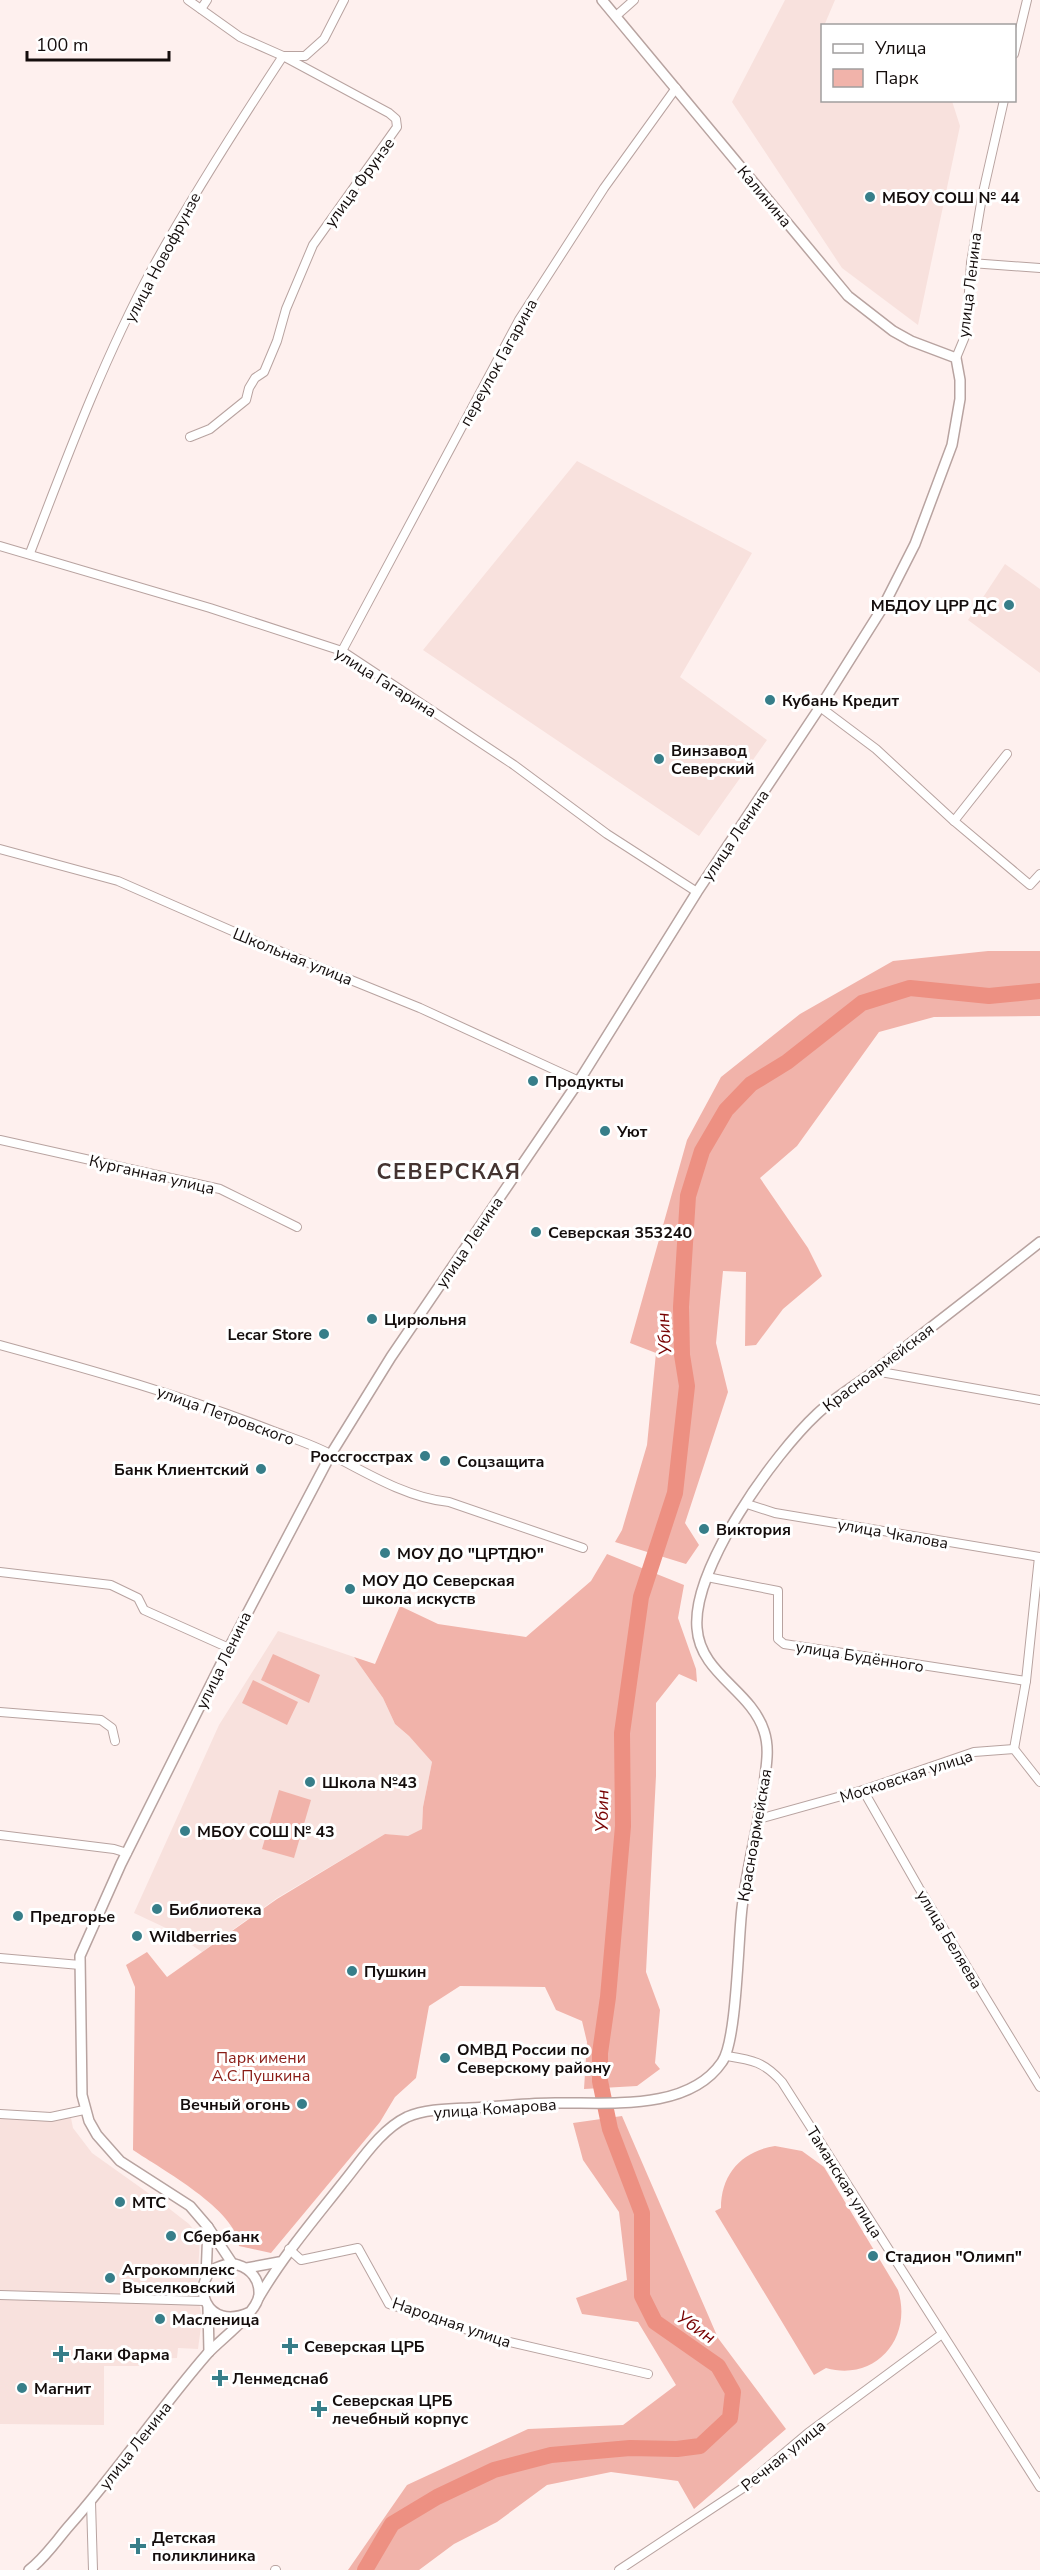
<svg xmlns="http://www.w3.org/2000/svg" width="1040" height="2570" font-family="'Nunito Sans',sans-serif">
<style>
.built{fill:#f8e1dd}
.green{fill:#f1b3aa}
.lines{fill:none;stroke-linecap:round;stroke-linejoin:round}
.river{stroke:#ed9082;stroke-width:16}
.minor-casing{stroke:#b8a3a0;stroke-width:10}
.tertiary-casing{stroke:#b8a3a0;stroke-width:12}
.minor{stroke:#fff;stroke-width:8}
.tertiary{stroke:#fff;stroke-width:9}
.poi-dot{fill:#377e89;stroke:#fff;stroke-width:2}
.labels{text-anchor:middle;stroke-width:6;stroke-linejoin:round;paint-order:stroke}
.street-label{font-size:16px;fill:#140d0c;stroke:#fff}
.poi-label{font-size:16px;font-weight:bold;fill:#140d0c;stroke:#fff;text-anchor:start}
.park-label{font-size:16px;fill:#8a1c16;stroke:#fff}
.water-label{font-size:18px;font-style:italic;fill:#780303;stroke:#fff}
.district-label{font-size:22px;font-weight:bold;letter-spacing:1.5px;fill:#443330;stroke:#fff}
</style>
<rect width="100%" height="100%" fill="#fef0ee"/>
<g class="built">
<path d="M 785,0 L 835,0 L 821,33 L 822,100 L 952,101 L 960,126 L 918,325 L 842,268 L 732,102 Z"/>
<path d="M 577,461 L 752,553 L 680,677 L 767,740 L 699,836 L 423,650 Z"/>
<path d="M 1005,564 L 1040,589 L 1040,673 L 968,620 Z"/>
<path d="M 278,1631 L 354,1657 L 383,1698 L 395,1724 L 409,1736 L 432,1762 L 423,1807 L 422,1829 L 410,1837 L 385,1834 L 277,1898 L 202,1952 L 168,1929 L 134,1913 L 219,1725 Z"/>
<path d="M 70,2113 L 73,2128 L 92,2153 L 158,2200 L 189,2224 L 200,2238 L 197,2290 L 202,2319 L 198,2349 L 178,2348 L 177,2358 L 149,2359 L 145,2366 L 104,2366 L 104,2425 L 0,2424 L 0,2114 Z"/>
</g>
<g class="green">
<path d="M 988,951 L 1040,951 L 1040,1016 L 934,1017 L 879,1032 L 797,1146 L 760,1178 L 808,1248 L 822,1276 L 783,1309 L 756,1345 L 745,1346 L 746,1272 L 723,1271 L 716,1343 L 728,1392 L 685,1523 L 699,1545 L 686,1564 L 615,1542 L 622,1530 L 647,1445 L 656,1353 L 630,1343 L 687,1140 L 721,1077 L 800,1014 L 893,961 Z"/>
<path d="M 607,1554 L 684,1585 L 678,1618 L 696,1669 L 697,1682 L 679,1674 L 656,1703 L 656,1776 L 646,1972 L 660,2010 L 655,2063 L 660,2069 L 637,2086 L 584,2089 L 587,2042 L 582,2021 L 556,2010 L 545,1987 L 460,1986 L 429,2006 L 416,2078 L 395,2097 L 380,2122 L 271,2253 L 239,2246 C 237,2210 161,2169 133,2150 L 135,1987 L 126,1965 L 147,1952 L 167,1977 L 277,1899 L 385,1834 L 408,1836 L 422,1829 L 423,1807 L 432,1762 L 409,1736 L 395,1724 L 383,1698 L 354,1657 L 375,1664 L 400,1606 L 438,1624 L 526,1637 L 591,1581 Z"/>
<path d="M 273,1654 L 320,1675 L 309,1703 L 261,1680 Z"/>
<path d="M 253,1680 L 298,1702 L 287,1725 L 242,1703 Z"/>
<path d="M 279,1790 L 311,1800 L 294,1858 L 262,1849 Z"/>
<path d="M 622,2116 L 718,2338 L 786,2429 L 694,2509 L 678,2481 L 611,2472 L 547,2485 L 497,2522 L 454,2544 L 419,2570 L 348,2570 L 407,2485 L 528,2429 L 623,2425 L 676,2385 L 638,2322 L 582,2314 L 576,2298 L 627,2280 L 619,2212 L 583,2160 L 573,2123 Z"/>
<path d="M 775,2146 L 802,2151 L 824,2167 L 898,2290 C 913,2338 876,2382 826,2368 L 814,2375 L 715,2211 L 721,2208 C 721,2174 742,2151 775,2146 Z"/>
</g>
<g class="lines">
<path class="river" d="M 365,2570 L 392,2524 L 437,2497 L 494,2470 L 551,2455 L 630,2448 L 677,2449 L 700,2446 L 730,2418 L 733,2392 L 718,2366 L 655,2322 L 642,2296 L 642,2213 L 610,2129 L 600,2081 L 600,2053 L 608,1997 L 623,1826 L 622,1733 L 641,1597 L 675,1493 L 687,1386 L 682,1355 L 681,1307 L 688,1196 L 702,1151 L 726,1110 L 751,1084 L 787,1062 L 862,1003 L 910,988 L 989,996 L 1040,991"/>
<defs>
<g id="minor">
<path d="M 188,0 L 240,37 L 283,56 L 389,113 L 396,119 L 397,127 L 313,245 L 286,309 L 277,341 L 264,372 L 255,378 L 249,388 L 246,400 L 210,429 L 190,437"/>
<path d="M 201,9 L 207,0"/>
<path d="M 616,16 L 634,0"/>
<path d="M 1014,54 L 1027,0"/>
<path d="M 971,263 L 1040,268"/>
<path d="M 956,358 L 966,334 L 971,263 L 982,197 L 1004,100"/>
<path d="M 0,546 L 210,608 L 342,651 L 514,765 L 607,834 L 697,892"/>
<path d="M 30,553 C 67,457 103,360 152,269 C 192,196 237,126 283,56 L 305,56 L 324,39 L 344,0"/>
<path d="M 342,651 L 519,320 L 604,188 L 676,88"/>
<path d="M 820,707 L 876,749 L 954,821 L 1030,885 L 1040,874"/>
<path d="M 954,821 L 1007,754"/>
<path d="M 0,849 L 118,881 L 262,944 L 420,1008 L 579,1081"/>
<path d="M 0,1140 L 220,1189 L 297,1227"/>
<path d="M 0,1345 C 92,1370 184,1396 273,1431 C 292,1438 314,1445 332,1455 C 368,1474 408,1498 449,1502 L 583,1548"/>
<path d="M 875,1371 L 1040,1400"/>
<path d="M 747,1504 L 775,1513 L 1040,1557"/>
<path d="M 0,1572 L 111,1585 L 138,1598 L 144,1610 L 229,1648"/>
<path d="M 707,1577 L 778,1591 L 778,1639 L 784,1644 L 1026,1681"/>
<path d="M 0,1712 L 101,1720 L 112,1728 L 115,1741"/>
<path d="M 1014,1749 L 1026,1681 L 1039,1557"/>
<path d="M 863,1790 L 919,1888 L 1040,2087"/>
<path d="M 759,1819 L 863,1790 L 974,1752 L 1014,1749 L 1040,1782"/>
<path d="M 0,1835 L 114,1849 L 127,1853"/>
<path d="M 0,1958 L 80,1965"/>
<path d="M 727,2056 C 753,2060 764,2062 782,2082 L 1040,2487"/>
<path d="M 0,2114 L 51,2117 L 84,2110"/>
<path d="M 289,2249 L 301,2260 L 358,2248 L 389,2304 L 492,2338 L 648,2374"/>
<path d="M 0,2295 L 205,2301"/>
<path d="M 91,2502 L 93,2570"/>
<path d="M 275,2570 L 276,2570"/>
<path d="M 619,2570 L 743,2488 L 808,2433 L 942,2334"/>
</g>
<g id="tertiary">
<path d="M 232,2263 L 208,2227 L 190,2206 L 120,2161 L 97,2135 L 89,2121 L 82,2095 L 80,1956 L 121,1864 L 229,1648 L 331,1454 L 391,1357 L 579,1081 L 697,892 L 820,707 L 883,607 L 915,544 L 952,445 L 960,399 L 960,380 L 956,358 L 911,341 L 893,331 L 848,296 L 602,0"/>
<path d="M 247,2268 L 279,2262"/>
<path d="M 206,2278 L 208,2227"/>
<path d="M 259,2297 C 283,2256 313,2221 342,2184 C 361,2161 380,2130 407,2117 C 426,2109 449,2109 469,2108 C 497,2107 526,2103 555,2103 C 607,2102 688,2112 722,2062 C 737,2041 738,1940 742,1908 C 747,1867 758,1826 764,1785 C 766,1766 770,1749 764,1731 C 751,1690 700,1674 697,1628 C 692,1568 774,1454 817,1414 C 836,1396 860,1383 880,1367 C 933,1326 987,1284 1040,1242"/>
<path d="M 208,2307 L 209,2352"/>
<path d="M 29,2570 C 45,2558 56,2541 69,2526 C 118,2471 160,2408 208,2353 C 221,2339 257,2313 259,2295 C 260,2280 251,2269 238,2265 C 231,2262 223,2265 216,2268 C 190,2281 205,2333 250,2312"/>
</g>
</defs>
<use href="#minor" class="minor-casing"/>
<use href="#tertiary" class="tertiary-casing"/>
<use href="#minor" class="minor"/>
<use href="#tertiary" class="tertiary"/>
</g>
<g class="poi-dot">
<circle cx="870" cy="197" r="6"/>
<circle cx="1009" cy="605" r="6"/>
<circle cx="770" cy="700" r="6"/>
<circle cx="659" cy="759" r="6"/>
<circle cx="533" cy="1081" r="6"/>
<circle cx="605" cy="1131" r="6"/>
<circle cx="536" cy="1232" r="6"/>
<circle cx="372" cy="1319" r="6"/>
<circle cx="324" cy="1334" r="6"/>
<circle cx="425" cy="1456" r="6"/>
<circle cx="445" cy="1461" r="6"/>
<circle cx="261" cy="1469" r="6"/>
<circle cx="704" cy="1529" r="6"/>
<circle cx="385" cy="1553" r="6"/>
<circle cx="350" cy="1589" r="6"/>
<circle cx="310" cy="1782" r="6"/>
<circle cx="185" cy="1831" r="6"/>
<circle cx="157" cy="1909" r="6"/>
<circle cx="18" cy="1916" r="6"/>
<circle cx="137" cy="1936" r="6"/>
<circle cx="352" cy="1971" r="6"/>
<circle cx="445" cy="2058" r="6"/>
<circle cx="302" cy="2104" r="6"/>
<circle cx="120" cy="2202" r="6"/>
<circle cx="171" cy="2236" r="6"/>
<circle cx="873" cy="2256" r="6"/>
<circle cx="110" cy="2278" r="6"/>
<circle cx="160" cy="2319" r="6"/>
<path d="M287 2337h6v6h6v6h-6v6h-6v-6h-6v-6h6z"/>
<path d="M58 2345h6v6h6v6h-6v6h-6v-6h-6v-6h6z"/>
<path d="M217 2369h6v6h6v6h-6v6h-6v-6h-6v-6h6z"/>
<circle cx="22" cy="2388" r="6"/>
<path d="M316 2400h6v6h6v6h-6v6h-6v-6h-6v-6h6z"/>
<path d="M135 2537h6v6h6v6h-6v6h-6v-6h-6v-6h6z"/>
</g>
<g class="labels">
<g class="street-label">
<text transform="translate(359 182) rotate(-54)" y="6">улица Фрунзе</text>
<text transform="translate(765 196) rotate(50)" y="6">Калинина</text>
<text transform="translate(162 257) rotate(-62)" y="6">улица Новофрунзе</text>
<text transform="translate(969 285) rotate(-83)" y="6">улица Ленина</text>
<text transform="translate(498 362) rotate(-61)" y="6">переулок Гагарина</text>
<text transform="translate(386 682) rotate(32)" y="6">улица Гагарина</text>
<text transform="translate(735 835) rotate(-56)" y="6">улица Ленина</text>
<text transform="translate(293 956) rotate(22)" y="6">Школьная улица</text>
<text transform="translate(152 1174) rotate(13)" y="6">Курганная улица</text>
<text transform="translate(469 1242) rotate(-56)" y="6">улица Ленина</text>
<text transform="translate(878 1367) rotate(-37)" y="6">Красноармейская</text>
<text transform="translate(226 1415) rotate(20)" y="6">улица Петровского</text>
<text transform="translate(893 1533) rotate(10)" y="6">улица Чкалова</text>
<text transform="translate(860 1656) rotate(9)" y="6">улица Будённого</text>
<text transform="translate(223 1660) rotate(-64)" y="6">улица Ленина</text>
<text transform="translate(906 1776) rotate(-18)" y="6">Московская улица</text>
<text transform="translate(754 1835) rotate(-80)" y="6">Красноармейская</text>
<text transform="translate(950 1939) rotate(59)" y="6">улица Беляева</text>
<text transform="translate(495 2108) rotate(-4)" y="6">улица Комарова</text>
<text transform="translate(845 2182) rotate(58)" y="6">Таманская улица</text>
<text transform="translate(452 2322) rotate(19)" y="6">Народная улица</text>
<text transform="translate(135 2445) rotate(-52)" y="6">улица Ленина</text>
<text transform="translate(783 2455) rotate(-39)" y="6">Речная улица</text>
</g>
<g class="poi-label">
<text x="882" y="203">МБОУ СОШ № 44</text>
<text x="997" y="611" text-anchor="end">МБДОУ ЦРР ДС</text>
<text x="782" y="706">Кубань Кредит</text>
<text x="671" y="756">Винзавод<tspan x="671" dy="18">Северский</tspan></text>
<text x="545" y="1087">Продукты</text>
<text x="617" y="1137">Уют</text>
<text x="548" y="1238">Северская 353240</text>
<text x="384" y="1325">Цирюльня</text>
<text x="312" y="1340" text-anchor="end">Lecar Store</text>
<text x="413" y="1462" text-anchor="end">Россгосстрах</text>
<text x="457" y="1467">Соцзащита</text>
<text x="249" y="1475" text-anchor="end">Банк Клиентский</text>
<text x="716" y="1535">Виктория</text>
<text x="397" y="1559">МОУ ДО "ЦРТДЮ"</text>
<text x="362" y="1586">МОУ ДО Северская<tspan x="362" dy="18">школа искуств</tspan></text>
<text x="322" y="1788">Школа №43</text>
<text x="197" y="1837">МБОУ СОШ № 43</text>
<text x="169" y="1915">Библиотека</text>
<text x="30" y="1922">Предгорье</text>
<text x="149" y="1942">Wildberries</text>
<text x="364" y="1977">Пушкин</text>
<text x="457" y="2055">ОМВД России по<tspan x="457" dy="18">Северскому району</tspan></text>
<text x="290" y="2110" text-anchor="end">Вечный огонь</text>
<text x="132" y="2208">МТС</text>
<text x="183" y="2242">Сбербанк</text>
<text x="885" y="2262">Стадион "Олимп"</text>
<text x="122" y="2275">Агрокомплекс<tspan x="122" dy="18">Выселковский</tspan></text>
<text x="172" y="2325">Масленица</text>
<text x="304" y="2352">Северская ЦРБ</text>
<text x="73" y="2360">Лаки Фарма</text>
<text x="232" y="2384">Ленмедснаб</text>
<text x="34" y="2394">Магнит</text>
<text x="332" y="2406">Северская ЦРБ<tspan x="332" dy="18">лечебный корпус</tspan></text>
<text x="152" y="2543">Детская<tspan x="152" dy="18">поликлиника</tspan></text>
</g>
<g class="park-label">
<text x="261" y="2063">Парк имени<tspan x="261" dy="18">А.С.Пушкина</tspan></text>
</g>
<g class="water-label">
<text transform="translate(664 1334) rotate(-94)" y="6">Убин</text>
<text transform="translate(602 1811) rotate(-89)" y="6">Убин</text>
<text transform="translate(696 2327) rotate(35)" y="6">Убин</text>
</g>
<g class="district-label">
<text x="449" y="1179">СЕВЕРСКАЯ</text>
</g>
</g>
<rect x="821" y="24" width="195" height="78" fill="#ffffff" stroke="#a19e9e" stroke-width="1.5"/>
<rect x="833" y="44" width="30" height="9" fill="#ffffff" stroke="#a19e9e" stroke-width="1.5"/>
<text x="875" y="54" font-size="18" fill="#140d0c">Улица</text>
<rect x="833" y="69" width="30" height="18" fill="#f1b3aa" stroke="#a19e9e" stroke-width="1.5"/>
<text x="875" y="84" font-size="18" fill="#140d0c">Парк</text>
<path d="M27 51v9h142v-9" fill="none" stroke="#140d0c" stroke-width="3"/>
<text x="36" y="51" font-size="18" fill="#140d0c" stroke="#ffffff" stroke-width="4.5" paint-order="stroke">100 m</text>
</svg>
